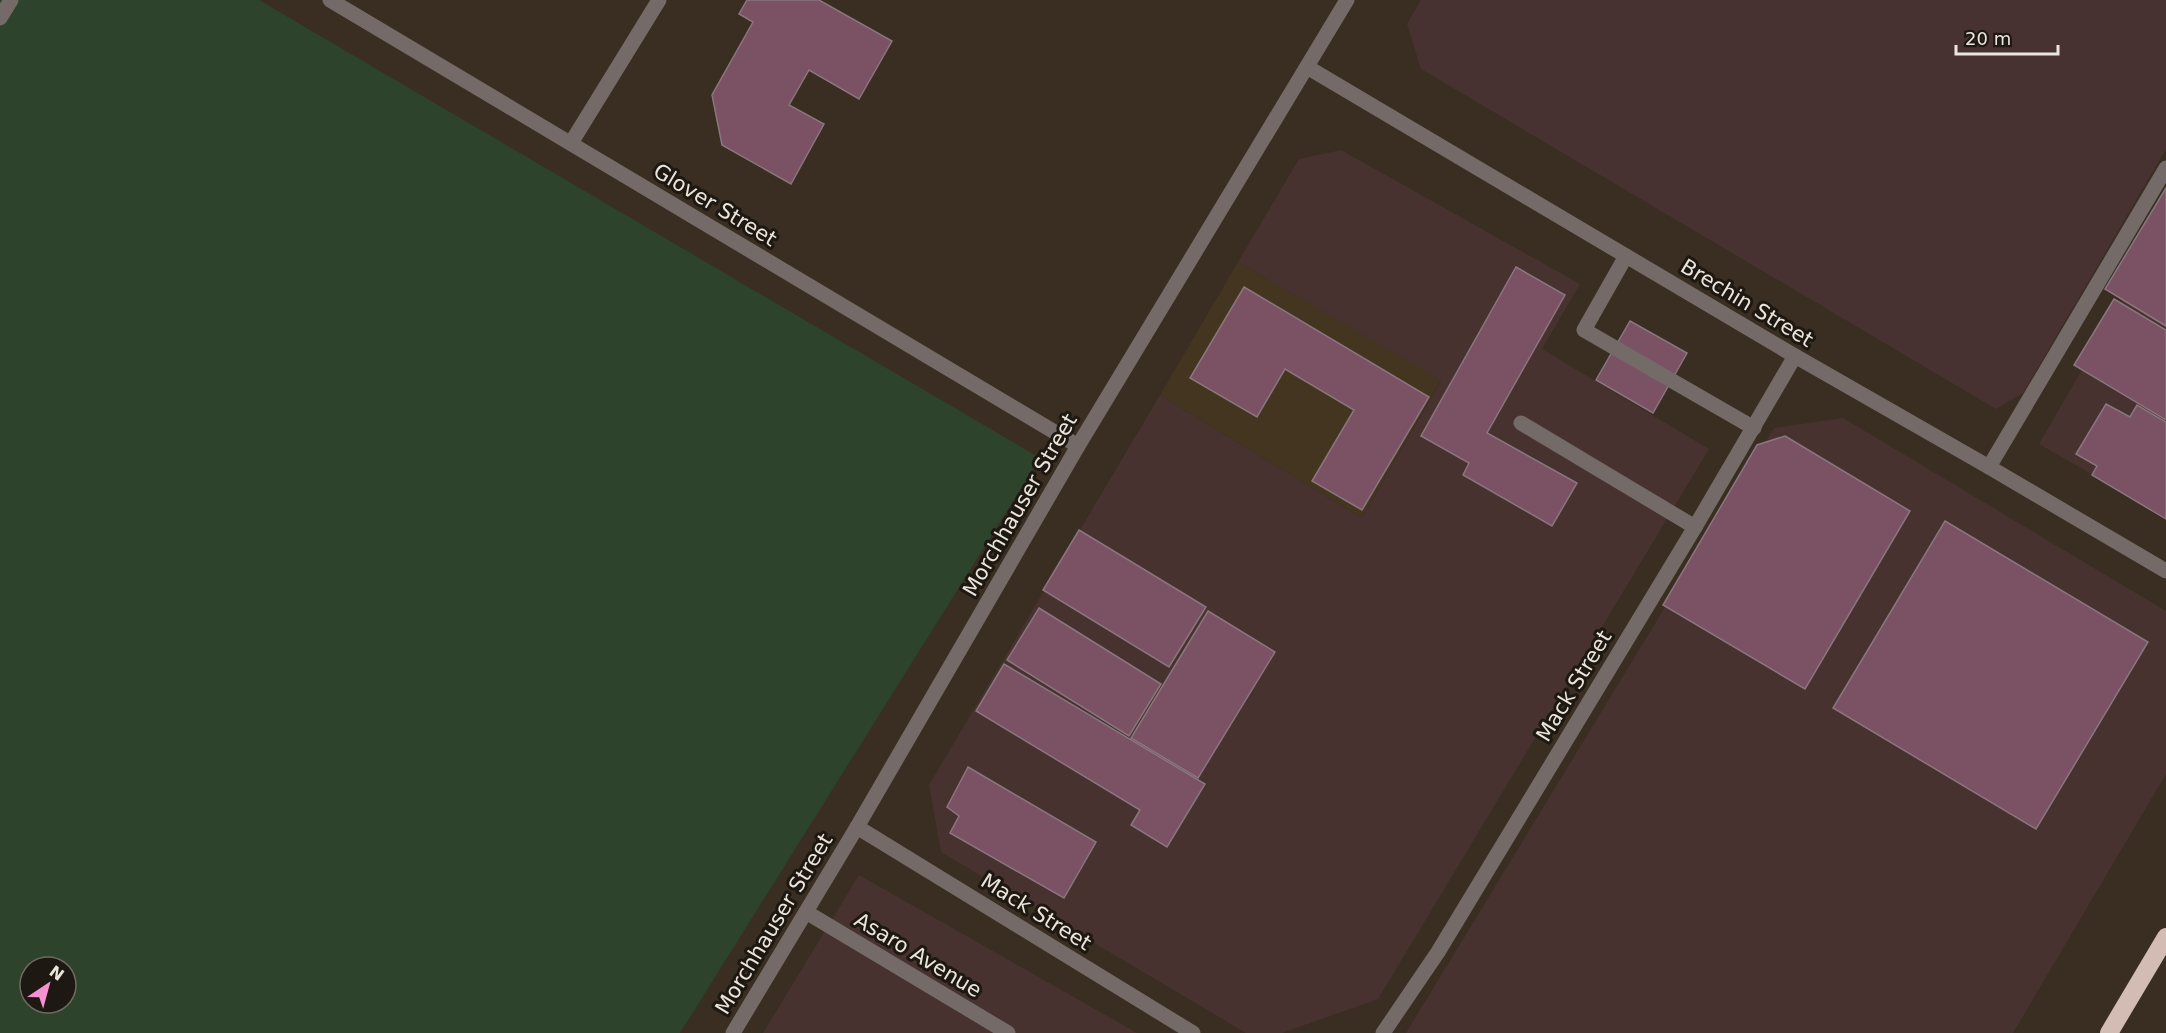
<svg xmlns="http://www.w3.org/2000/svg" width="2166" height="1033" font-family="'DejaVu Sans',sans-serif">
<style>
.commercial{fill:#473230}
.built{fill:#443521}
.education{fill:#473231}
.green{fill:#2d432b;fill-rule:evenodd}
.building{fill:#7a5264;stroke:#8a767e;stroke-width:1.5}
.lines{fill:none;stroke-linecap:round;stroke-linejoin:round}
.minor{stroke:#746b68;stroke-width:15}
.highway{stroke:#d2bcb3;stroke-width:18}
.labels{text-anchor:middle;stroke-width:6;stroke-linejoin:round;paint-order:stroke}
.street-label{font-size:21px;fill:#ece5dc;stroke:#1d1811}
</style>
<rect width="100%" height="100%" fill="#392e21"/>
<g class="commercial">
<path d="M 1341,150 L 1580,284 L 1542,349 L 1709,449 L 1378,999 L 1282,1033 L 1246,1033 L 941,852 L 929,785 L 1160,395 L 1362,518 L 1441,381 L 1238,262 L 1299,159 Z"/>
<path d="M 2166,225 L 2166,517 L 2039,444 Z"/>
<path d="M 1843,418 L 2166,611 L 2166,774 L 2013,1033 L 1406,1033 L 1774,428 Z"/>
<path d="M 859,875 L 1137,1033 L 763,1033 Z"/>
</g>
<path class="built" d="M 1238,262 L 1441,380 L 1362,518 L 1160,395 Z"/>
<path class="education" d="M 1421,0 L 2166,0 L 2166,149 L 2023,393 L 1996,409 L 1421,69 L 1407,24 Z"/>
<path class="green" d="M 0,0 L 259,0 L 1040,458 L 680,1033 L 0,1033 ZM 30,967 L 66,967 L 66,1003 L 30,1003 Z"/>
<g class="building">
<path d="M 747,0 L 819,0 L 892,41 L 859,99 L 809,70 L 789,105 L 824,124 L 791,184 L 722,145 L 712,95 L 753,22 L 739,14 Z"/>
<path d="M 2166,188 L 2166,326 L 2105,289 Z"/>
<path d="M 1516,267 L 1565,295 L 1487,433 L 1577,483 L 1552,526 L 1463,475 L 1469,463 L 1421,436 Z"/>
<path d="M 1244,287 L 1429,397 L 1362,510 L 1312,481 L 1354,410 L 1285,369 L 1257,417 L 1190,378 Z"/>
<path d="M 2114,299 L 2166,330 L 2166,420 L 2074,365 Z"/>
<path d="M 1630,321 L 1687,353 L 1653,413 L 1596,380 Z"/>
<path d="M 2106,404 L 2130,417 L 2137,405 L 2166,422 L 2166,519 L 2092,475 L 2097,466 L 2076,454 Z"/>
<path d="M 1785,436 L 1910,511 L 1805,689 L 1663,605 L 1757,445 Z"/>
<path d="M 1945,521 L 2148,642 L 2036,829 L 1833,708 Z"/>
<path d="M 1079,530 L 1206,607 L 1169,667 L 1043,590 Z"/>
<path d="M 1039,608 L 1161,684 L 1129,736 L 1007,660 Z"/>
<path d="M 1208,611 L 1275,652 L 1198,778 L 1131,738 Z"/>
<path d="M 1004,664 L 1205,784 L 1167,847 L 1131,825 L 1140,810 L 976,711 Z"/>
<path d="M 968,767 L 1096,842 L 1064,898 L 950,833 L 959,816 L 947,807 Z"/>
</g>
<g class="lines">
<g class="minor">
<path d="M 330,0 L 1078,446"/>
<path d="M 0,18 L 11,0"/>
<path d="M 1307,67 L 1795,356 L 1989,467 L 2166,571"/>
<path d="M 571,143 L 659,0"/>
<path d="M 1626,256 L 1584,330 L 1754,428"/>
<path d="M 1521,423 L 1695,527"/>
<path d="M 1989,467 L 2166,168"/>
<path d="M 857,827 L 1193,1033"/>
<path d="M 806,912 L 1008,1033"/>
<path d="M 733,1033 L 857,827 L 1078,446 L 1347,0"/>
<path d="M 1383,1033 L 1438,952 L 1695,527 L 1795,356"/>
</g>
<path class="highway" d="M 2109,1033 L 2166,937"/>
</g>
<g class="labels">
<g class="street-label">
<text transform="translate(715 205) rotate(31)" y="7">Glover Street</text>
<text transform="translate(1747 303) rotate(31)" y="7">Brechin Street</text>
<text transform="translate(1020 505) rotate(-60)" y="7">Morchhauser Street</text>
<text transform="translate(1574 686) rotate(-59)" y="7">Mack Street</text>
<text transform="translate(1036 912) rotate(32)" y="7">Mack Street</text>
<text transform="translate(774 924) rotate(-59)" y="7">Morchhauser Street</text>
<text transform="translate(918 955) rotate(31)" y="7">Asaro Avenue</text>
</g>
</g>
<g transform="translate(48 985) rotate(36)"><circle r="28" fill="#1d1811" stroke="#706a62" stroke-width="1.5"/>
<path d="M0-4.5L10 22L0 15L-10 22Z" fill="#f591d2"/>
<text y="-9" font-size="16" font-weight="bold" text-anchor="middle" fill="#ece5dc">N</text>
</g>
<path d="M1956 45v9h102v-9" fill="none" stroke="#ece5dc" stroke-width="3"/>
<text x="1965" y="45" font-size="18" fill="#ece5dc" stroke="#1d1811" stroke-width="4.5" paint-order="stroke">20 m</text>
</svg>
